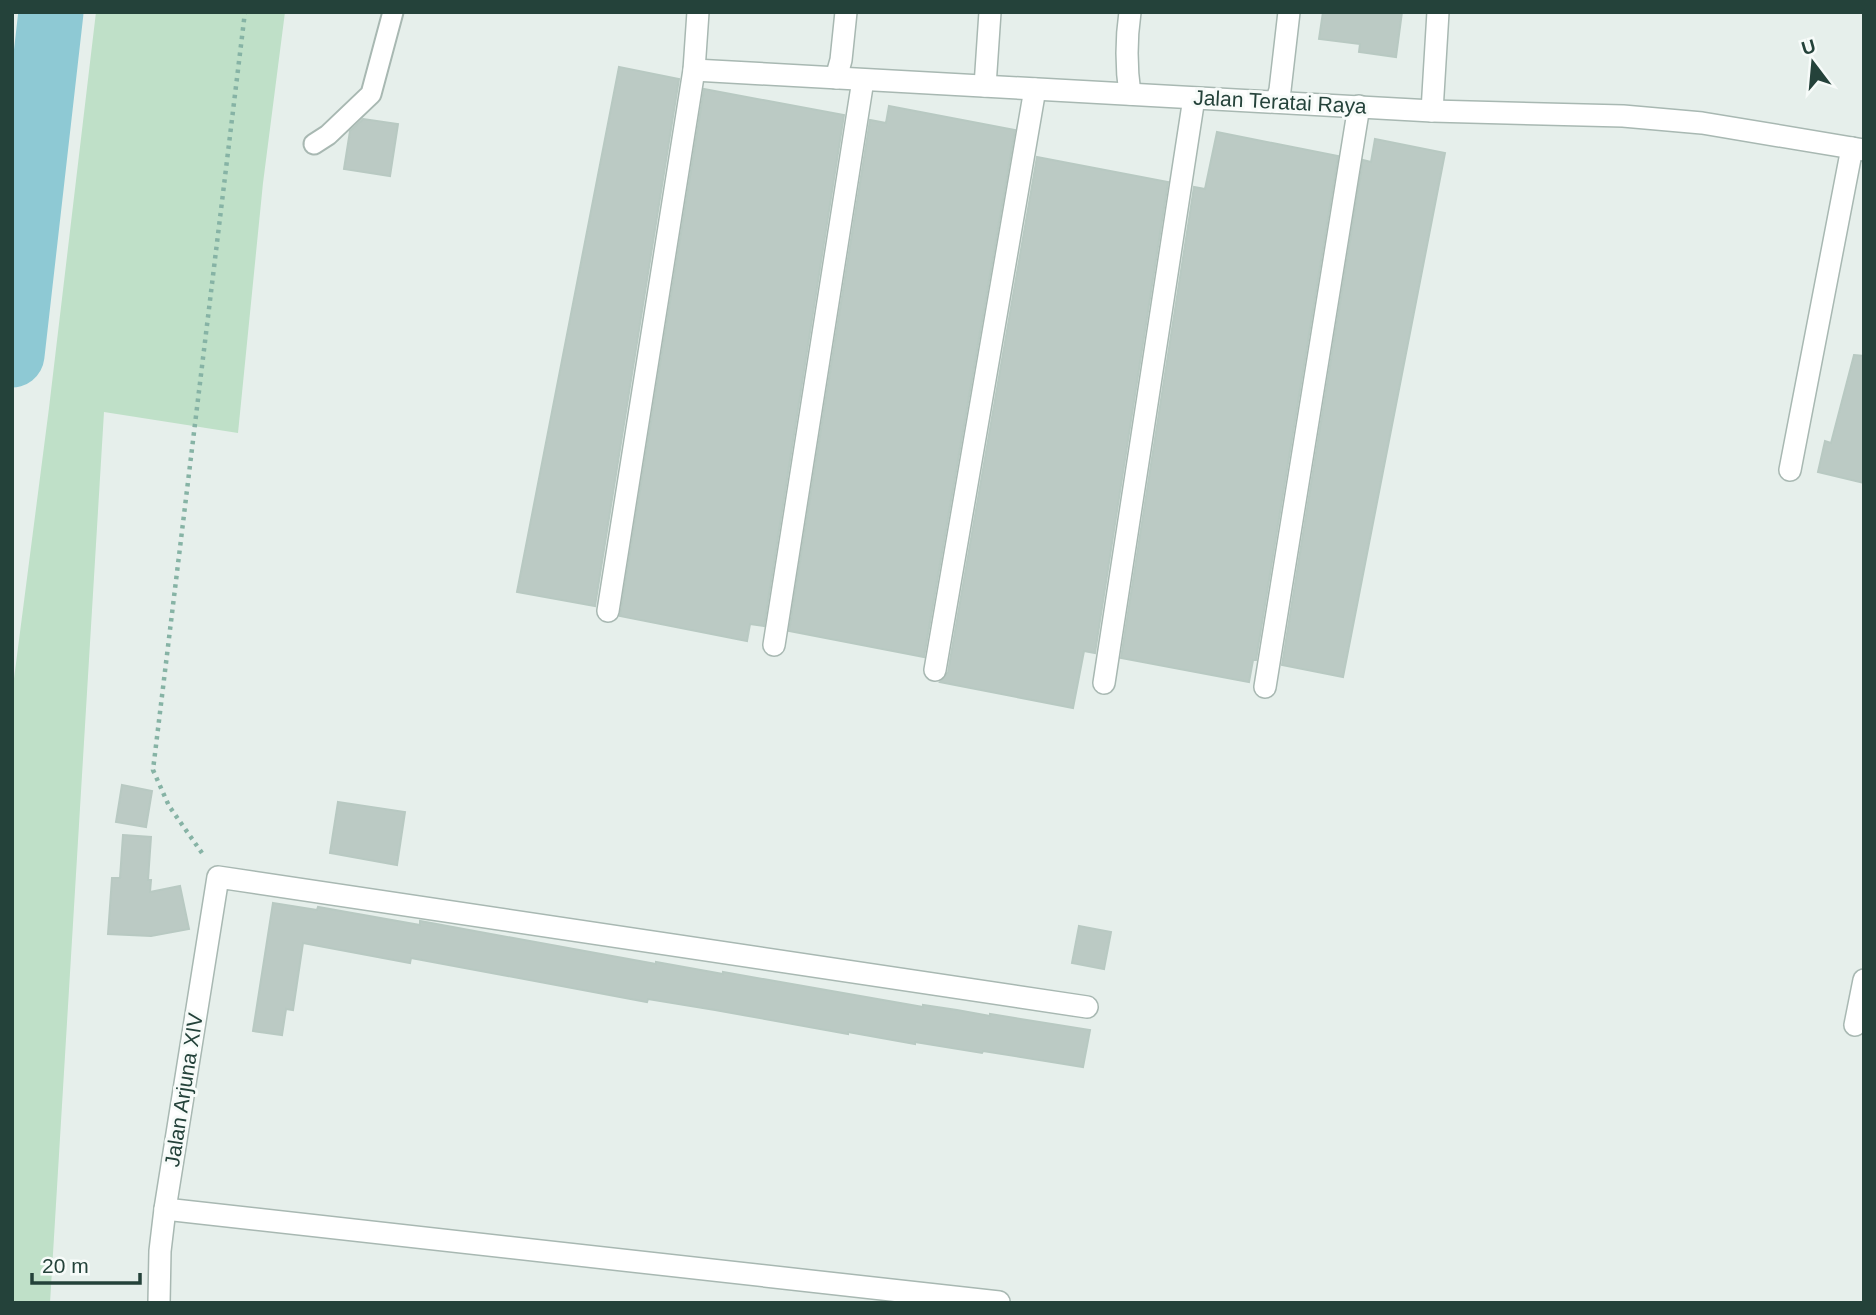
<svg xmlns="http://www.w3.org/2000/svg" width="1876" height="1315" font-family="Arial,sans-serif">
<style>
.green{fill:#bfe0c8}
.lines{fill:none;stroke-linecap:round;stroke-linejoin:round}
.river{stroke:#8ec9d4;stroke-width:65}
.building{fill:#bbcac4;stroke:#b8c9c2;stroke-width:2}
.service-casing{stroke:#a8b8b2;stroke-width:23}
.minor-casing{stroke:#a8b8b2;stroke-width:24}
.path{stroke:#86b3a5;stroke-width:4.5;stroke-dasharray:3.5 5;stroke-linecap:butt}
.service{stroke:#fff;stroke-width:19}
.minor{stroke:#fff;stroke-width:21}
.labels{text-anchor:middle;stroke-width:6;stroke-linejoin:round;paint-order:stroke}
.street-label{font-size:21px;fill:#24423a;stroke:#f7fbf9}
</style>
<rect width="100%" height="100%" fill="#e6efeb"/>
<path class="green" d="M 96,12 L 285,12 L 263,183 L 238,433 L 104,412 L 50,1303 L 12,1303 L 12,694 L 49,408 Z"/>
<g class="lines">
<path class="river" d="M 12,355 L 51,12"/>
</g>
<g class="building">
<path d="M 1323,12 L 1402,12 L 1396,57 L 1359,52 L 1360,44 L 1319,39 Z"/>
<path d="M 619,67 L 679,79 L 595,606 L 517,592 Z"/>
<path d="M 704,89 L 844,115 L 764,626 L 750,624 L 747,641 L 620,616 Z"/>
<path d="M 889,106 L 1015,130 L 924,657 L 789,631 L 870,120 L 886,123 Z"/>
<path d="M 363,119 L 398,124 L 390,176 L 344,169 L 350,131 Z"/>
<path d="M 1217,132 L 1338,156 L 1256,660 L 1253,660 L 1249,682 L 1121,658 L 1194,187 L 1205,189 Z"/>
<path d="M 1375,139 L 1445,153 L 1343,677 L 1282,665 L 1363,160 L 1371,162 Z"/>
<path d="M 1037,157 L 1168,182 L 1095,653 L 1084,651 L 1073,708 L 940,682 L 948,672 Z"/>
<path d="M 1854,355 L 1864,356 L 1864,483 L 1818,472 L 1825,441 L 1831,443 Z"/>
<path d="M 122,785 L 152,791 L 146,827 L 116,822 Z"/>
<path d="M 338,802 L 405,812 L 397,865 L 330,853 Z"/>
<path d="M 123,835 L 151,837 L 148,880 L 151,880 L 150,892 L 180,886 L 189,929 L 151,936 L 108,934 L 112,878 L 120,878 Z"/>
<path d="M 273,903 L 317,910 L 318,907 L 420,925 L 420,921 L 656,964 L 656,962 L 723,974 L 723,972 L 923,1007 L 923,1005 L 957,1010 L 990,1016 L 990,1014 L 1090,1030 L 1083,1067 L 983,1051 L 982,1053 L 915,1042 L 915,1044 L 848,1032 L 848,1034 L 715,1010 L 648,999 L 647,1002 L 411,958 L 410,963 L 303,943 L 293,1010 L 286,1009 L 282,1035 L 253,1031 Z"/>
<path d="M 1079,926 L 1111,932 L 1104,969 L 1072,963 Z"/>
</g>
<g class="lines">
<defs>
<path id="service" d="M 314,144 L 328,135 L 371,94 L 393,12"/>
<g id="minor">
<path d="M 1130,12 C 1126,40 1126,67 1130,94"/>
<path d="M 694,70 L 1432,111 L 1623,116 L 1702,123 L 1864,150"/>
<path d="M 836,78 L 841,60 L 846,12"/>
<path d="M 985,86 L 990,12"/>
<path d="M 1276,102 L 1280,90 L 1289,12"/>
<path d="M 1432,111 L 1438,12"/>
<path d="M 1790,470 L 1852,148"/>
<path d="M 608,611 L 694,70 L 698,12"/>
<path d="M 774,645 L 863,80"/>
<path d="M 935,670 L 1035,89"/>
<path d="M 1104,683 L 1194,98"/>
<path d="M 1265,687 L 1359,106"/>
<path d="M 1855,1025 L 1864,980"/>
<path d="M 165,1209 L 999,1302"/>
<path d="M 159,1303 L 160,1251 L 165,1209 L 218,877 L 1087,1007"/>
</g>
</defs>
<use href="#service" class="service-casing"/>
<use href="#minor" class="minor-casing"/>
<path class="path" d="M 202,853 L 169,806 L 153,770 L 245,12"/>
<use href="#service" class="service"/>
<use href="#minor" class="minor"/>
</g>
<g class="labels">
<g class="street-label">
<text transform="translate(1280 102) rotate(3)" y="7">Jalan Teratai Raya</text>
<text transform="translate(184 1090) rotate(-81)" y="7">Jalan Arjuna XIV</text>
</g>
</g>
<rect width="1876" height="1315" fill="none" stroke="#24423a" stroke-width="28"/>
<g transform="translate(1813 63) rotate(344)" stroke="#f7fbf9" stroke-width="5" paint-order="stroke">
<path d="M0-5L12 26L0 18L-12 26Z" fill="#24423a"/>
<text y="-10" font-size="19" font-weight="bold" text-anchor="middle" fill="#24423a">U</text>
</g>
<path d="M32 1273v10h108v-10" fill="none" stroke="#24423a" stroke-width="3.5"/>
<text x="42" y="1273" font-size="21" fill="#24423a" stroke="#f7fbf9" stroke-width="5" paint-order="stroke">20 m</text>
</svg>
